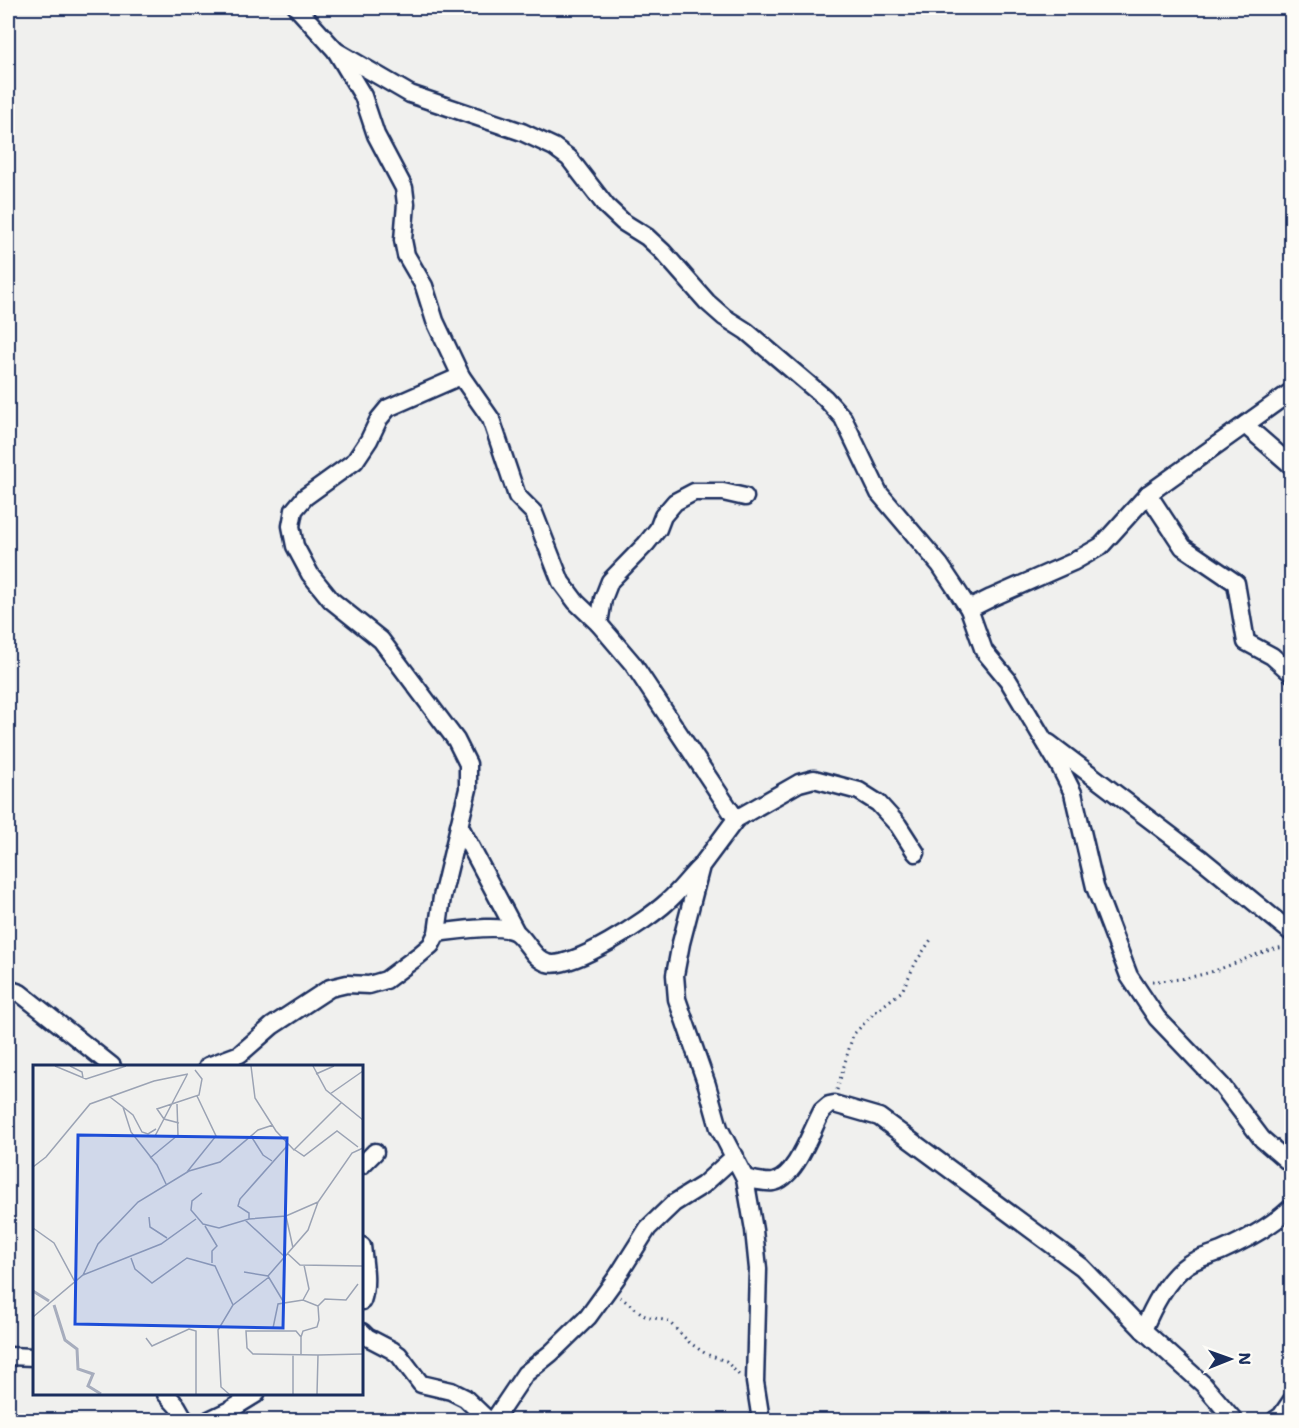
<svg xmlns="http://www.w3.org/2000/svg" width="1299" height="1428" font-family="'Shantell Sans',sans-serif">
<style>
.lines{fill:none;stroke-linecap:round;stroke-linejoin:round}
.street-casing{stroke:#1b2f5e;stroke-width:21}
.path{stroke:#1b2f5e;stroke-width:3;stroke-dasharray:1.5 4.5;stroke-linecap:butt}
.street{stroke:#fdfcf7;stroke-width:16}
.inset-river{fill:none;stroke:#a7adbd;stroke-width:3}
.inset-road{fill:none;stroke:#9ba3b4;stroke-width:1.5}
.view{fill:#1d4ed8;fill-opacity:0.15;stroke:#1d4ed8;stroke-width:3}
.inset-edge{fill:none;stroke:#1b2f5e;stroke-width:3}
</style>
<rect width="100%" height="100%" fill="#f0f0ee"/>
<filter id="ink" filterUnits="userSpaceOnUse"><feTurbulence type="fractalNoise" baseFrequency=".0167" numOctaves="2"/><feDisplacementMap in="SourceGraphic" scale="12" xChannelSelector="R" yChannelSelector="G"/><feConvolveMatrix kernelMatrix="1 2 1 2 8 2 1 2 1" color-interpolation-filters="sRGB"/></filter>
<g filter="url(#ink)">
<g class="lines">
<defs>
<g id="street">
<path d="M 297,8 L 336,51 L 363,96 L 376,135 L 404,188 L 406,204 L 403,240 L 406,255 L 424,286 L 435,321 L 461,376 L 491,419 L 517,496 L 534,513 L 561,582 L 576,602 L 599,624 L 633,664 L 736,819"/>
<path d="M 336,51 L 410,94 L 522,132 L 554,147 L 569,158 L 606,206 L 623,222 L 647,237 L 663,252 L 707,302 L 724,317 L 746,331 L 825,398 L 843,418 L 879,493 L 940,565 L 956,589 L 969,609 L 984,651 L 1008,680 L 1060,767 L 1073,793 L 1095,887 L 1129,976 L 1157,1018 L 1222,1086 L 1262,1139 L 1292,1165"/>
<path d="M 1245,425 L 1292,466"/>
<path d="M 1148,494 L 1183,547 L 1236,583 L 1246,642 L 1272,656 L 1292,674"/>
<path d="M 969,609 L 991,598 L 1073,562 L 1101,546 L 1148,494 L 1292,391"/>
<path d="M 599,624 L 603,599 L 610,581 L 646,544 L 658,529 L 663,516 L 675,502 L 694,492 L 723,492 L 745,497"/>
<path d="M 1049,743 L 1199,857 L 1292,933"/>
<path d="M 459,825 L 516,932"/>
<path d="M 437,933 C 454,931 505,922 518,934 C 528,943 534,959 547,963 C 571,971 649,919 667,902 C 679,892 688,879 699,868"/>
<path d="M 8,989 L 20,993 L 112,1066"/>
<path d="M 208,1066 L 240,1054 L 272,1026 L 330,988 L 347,984 L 369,985 L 386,980 L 418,956 L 431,945 L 437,933 L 442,897 L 468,789 L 468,764 L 456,740 L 381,640 L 331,600 L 310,574 L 295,546 L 291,526 L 294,510 L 305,497 L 355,461 L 369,440 L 379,419 L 388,408 L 461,376"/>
<path d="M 362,1165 L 375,1152"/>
<path d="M 745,1178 C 754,1180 763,1183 773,1182 C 796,1178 811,1131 822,1111 L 829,1105 L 834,1104 L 879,1117 L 1082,1267 L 1143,1330 L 1203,1384 L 1234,1420"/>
<path d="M 362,1246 C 364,1264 368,1283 362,1301"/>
<path d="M 1143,1330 C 1153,1307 1166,1280 1187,1265 C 1197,1258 1209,1256 1221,1251 C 1246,1240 1272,1226 1292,1207"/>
<path d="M 362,1332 L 367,1337 L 392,1350 L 399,1355 L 421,1384 L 451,1391 L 465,1398 L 488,1420"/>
<path d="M 8,1356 L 34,1357"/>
<path d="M 166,1394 L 177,1406 L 185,1420"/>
<path d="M 209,1420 L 230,1410 L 256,1394"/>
<path d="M 494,1420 L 525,1374 L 551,1353 L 588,1317 L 617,1277 L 648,1228 L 674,1203 L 703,1185 L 735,1156"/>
<path d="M 761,1420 L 755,1382 L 758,1269 L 754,1230 L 745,1178 L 719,1128 L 707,1085 L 677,999 L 675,975 L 681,943 L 701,866 L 736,819 L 799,783 L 814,779 L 859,791 L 878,803 L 898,825 L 916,853"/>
<path d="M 1275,1420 L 1281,1416 L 1292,1400"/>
</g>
</defs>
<use href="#street" class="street-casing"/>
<g class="path">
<path d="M 1152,981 C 1174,981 1196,977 1217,970 C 1240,962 1260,951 1284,947"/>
<path d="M 837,1090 L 853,1035 L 874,1013 L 902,991 L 916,962 L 932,938"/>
<path d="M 620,1297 L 645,1316 L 668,1321 L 690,1343 L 706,1354 L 726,1361 L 739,1375"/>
</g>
<use href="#street" class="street"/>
</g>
</g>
<g transform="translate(33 1065)">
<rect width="330" height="330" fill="#f0f0ee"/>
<path class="inset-river" d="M 0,226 L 16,236M 21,240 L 32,275 L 44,284 L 45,304 L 60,309 L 55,321 L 68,329"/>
<path class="inset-road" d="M 22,1 L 53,14 L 93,1M 37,1 L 49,7 L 50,13M 218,1 L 222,33 L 243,66 L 261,85 L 308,38M 280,1 L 293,25 L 330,55M 283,9 L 301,1M 297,29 L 330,6M 77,32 L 90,42 L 98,67 L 124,100 L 133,119M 90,42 L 100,50 L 109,67 L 115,69 L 123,64M 146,58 L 131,54 L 124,44 L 166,30 L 169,14 L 162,5M 122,71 L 154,10M 218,71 L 230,90 L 239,96M 262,85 L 271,91 L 304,66 L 325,82M 117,93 L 145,70 L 144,39M 0,102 L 13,92 L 57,39 L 121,16 L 155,9M 154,107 L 183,71 L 164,31M 169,128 L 159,136 L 158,145 L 170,159 L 186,163 L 216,154 L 253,151 L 285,137M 253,151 L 260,183M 116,152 L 117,162 L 134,173M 216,154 L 216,148 L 205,141 L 207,134 L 255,80M 212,155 L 251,191M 172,161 L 184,181 L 179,186 L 179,198M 0,163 L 21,178 L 42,217M 254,188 L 267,200 L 329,201M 98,193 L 102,204 L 119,218 L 154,193 L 182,201 L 200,240 L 185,265 L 188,322 L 196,329M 211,207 L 235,211 L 250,236M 50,210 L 65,179 L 105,137 L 156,106 L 187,97 L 225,65 L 240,60M 235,211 L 275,165 L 285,137 L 319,88 L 330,83M 270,235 L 276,224 L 271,200M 200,240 L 236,212M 285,241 L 292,234 L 313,235 L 325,219M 0,252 L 50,210 L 128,179 L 163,154M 240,263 L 245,239 L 270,235 L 285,241 L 286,255 L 284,262 L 270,266 L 268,272M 113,273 L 119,281 L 156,264 L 163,266 L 163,329M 268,289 L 268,272 L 263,266 L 213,266 L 214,283 L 220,289 L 285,290 L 330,289M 260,329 L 260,289M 284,329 L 285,290"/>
<path class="view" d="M 45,70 L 254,73 L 250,263 L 42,259 Z"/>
<rect width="330" height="330" class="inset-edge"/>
</g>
<rect width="1299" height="1428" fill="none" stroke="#fdfcf7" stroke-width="30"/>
<rect x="15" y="15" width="1269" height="1398" fill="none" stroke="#1b2f5e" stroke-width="2" filter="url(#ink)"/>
<g transform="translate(1230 1359) rotate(89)" stroke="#fdfcf7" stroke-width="4.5" paint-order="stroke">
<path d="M0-4.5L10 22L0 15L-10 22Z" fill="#1b2f5e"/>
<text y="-9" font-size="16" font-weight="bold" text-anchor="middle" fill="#1b2f5e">N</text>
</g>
</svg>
